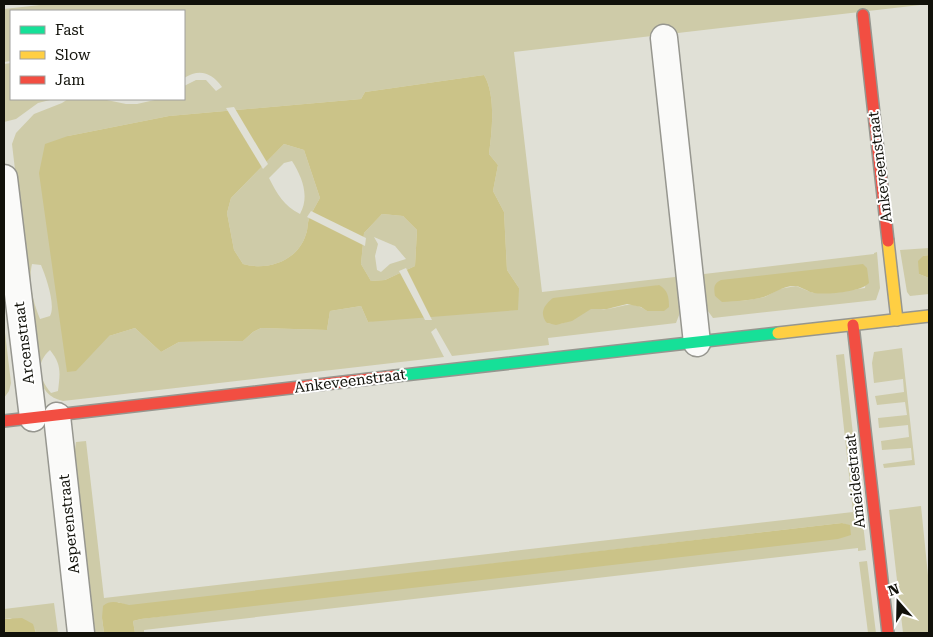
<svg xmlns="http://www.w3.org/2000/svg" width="933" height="637" font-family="'Roboto Serif',serif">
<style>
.green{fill:#cecba8;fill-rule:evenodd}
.water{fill:#cbc388;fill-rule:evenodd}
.pier{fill:#e0e0d6}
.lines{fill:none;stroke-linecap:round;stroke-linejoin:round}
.street-casing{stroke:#96968f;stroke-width:29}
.fast-casing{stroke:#96968f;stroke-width:14}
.slow-casing{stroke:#96968f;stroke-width:14}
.jam-casing{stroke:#96968f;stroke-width:14}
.street{stroke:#fafaf9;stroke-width:26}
.fast{stroke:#16e098;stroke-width:11}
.slow{stroke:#ffcf43;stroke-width:11}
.jam{stroke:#f24e42;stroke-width:11}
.labels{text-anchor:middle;stroke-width:4;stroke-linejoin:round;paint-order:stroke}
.street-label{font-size:15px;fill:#11110a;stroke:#fff}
</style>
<rect width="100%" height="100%" fill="#e0e0d6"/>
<g class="green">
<path d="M 49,4 L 929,4 L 514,52 L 542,292 L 675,277 L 675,276 L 678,275 L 681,310 L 676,323 L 548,338 L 549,345 L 452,356 L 436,328 L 431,332 L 444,357 L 63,401 C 49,398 42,389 39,376 L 12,144 L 16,133 L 34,114 L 62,103 L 68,99 L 102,99 L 126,104 L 137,104 L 159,99 L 184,99 L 184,86 L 196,80 L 206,80 L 216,91 L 222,87 C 212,73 200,68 184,78 L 184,11 L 11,11 L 11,61 L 4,62 L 4,9 ZM 484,75 C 496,95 492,131 489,154 L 498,165 L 493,191 L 504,212 L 507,270 L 519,288 L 368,322 L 361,306 L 330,311 L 327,330 L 261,328 L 253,332 L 243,341 L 179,342 L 161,352 L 135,328 L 109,336 L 68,136 L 169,116 L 361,99 L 365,92 ZM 32,264 L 41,265 C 46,277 56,305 50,316 L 40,319 C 33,302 28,282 32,264 ZM 659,285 L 647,311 C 630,299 623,308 606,309 C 600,310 596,307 590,309 C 572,316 570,327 547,323 ZM 50,350 C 62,365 60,373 58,391 L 51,393 C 39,379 35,363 50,350 Z"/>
<path d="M 11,63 L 11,99 L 54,99 L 38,103 L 16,119 L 4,122 L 4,64 Z"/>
<path d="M 284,144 L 304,150 L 320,198 C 316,205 312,212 309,219 C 307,224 308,230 306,234 C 298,261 268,271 243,264 L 234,250 L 227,213 L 231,198 ZM 292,161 C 302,177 310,196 300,214 C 284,206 277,194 269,178 L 284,163 Z"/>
<path d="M 382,214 L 403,216 L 417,230 L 415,266 L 385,280 L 371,281 L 361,264 L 364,233 ZM 374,237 L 395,246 L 406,259 L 390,264 L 381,272 L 377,270 L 375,256 L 378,244 Z"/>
<path d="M 929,248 L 929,255 L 923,256 L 919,274 L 929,278 L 929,294 L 910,296 L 907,292 L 900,250 Z"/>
<path d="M 877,252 L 880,288 L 876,300 L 713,318 L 705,307 L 701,273 L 704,272 L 704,274 L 874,254 L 874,253 ZM 867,268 L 865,288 L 836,292 L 813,293 L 796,286 L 779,289 L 765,297 L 742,301 L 715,296 Z"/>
<path d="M 4,324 L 11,383 L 9,391 L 4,398 Z"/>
<path d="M 902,348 L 915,465 L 884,468 L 883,464 L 912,460 L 911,448 L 882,450 L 881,441 L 909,437 L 908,425 L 879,428 L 878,418 L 907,415 L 905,402 L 877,405 L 875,396 L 904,392 L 903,379 L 874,383 L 872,363 L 874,352 Z"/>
<path d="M 844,354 L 866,550 L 858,551 L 858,548 L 144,630 L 144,633 L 135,633 L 133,621 L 141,619 L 850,526 L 842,523 L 129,606 L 118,602 L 102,618 L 104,633 L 95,633 L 74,456 L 76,442 L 86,441 L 104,598 L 853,512 L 836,355 Z"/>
<path d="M 921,506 L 929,585 L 929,633 L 903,633 L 889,510 Z"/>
<path d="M 867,561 L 876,633 L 868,633 L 859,562 Z"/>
<path d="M 54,603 L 58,633 L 36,633 L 35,629 L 10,618 L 4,619 L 4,609 Z"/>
</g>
<g class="water">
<path d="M 484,75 C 496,95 492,131 489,154 L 498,165 L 493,191 L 504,212 L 507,270 L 519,288 L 518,310 L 368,322 L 361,306 L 330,311 L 327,330 L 261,328 L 253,332 L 243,341 L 179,342 L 161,352 L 135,328 L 109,336 L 76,371 L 67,372 L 39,173 L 45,144 L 68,136 L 169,116 L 361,99 L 365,92 ZM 284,144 L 304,150 L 320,198 C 316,205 312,212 309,219 C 307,224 308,230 306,234 C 298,261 268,271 243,264 L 234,250 L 227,213 L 231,198 ZM 382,214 L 403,216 L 417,230 L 415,266 L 385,280 L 371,281 L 361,264 L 364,233 Z"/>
<path d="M 929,255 L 929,278 L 919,274 L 918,261 L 923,256 Z"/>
<path d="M 863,264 L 867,268 L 869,283 C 861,292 826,295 814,293 C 808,292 802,287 796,286 C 784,285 774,293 764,297 C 750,301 735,301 722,302 L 715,296 C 714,288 713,284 721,280 Z"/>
<path d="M 659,285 C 668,290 669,297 669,307 L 664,311 L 647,311 L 641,307 L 627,304 L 607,309 L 591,309 L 572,321 L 556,325 L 547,323 C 539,313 544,305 553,298 Z"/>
<path d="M 842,523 L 850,525 L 851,535 L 838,539 L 141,619 L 133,621 L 135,633 L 104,633 L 102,618 L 103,606 C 111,599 120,603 129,605 Z"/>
<path d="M 22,618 L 33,624 L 36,633 L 4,633 L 4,619 Z"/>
</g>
<g class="pier">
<path d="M 234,107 L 268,164 L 263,169 L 226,108 Z"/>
<path d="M 311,211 L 366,238 L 365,246 L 307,217 Z"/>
<path d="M 406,268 L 432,320 L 425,320 L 399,271 Z"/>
</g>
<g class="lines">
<defs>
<g id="street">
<path d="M 664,38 L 697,343"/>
<path d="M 4,178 L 33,418"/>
<path d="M 57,416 L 81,633"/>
</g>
<path id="fast" d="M 395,376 L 778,333"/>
<g id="slow">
<path d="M 888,241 L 897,320"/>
<path d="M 778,333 L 929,316"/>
</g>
<g id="jam">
<path d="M 863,15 L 888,241"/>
<path d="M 853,325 L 888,633"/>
<path d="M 4,421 L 395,376"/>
</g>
</defs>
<use href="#street" class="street-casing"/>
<use href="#fast" class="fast-casing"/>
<use href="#slow" class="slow-casing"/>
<use href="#jam" class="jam-casing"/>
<use href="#street" class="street"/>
<use href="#fast" class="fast"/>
<use href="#slow" class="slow"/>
<use href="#jam" class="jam"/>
</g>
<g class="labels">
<g class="street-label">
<text transform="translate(880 167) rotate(-97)" y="5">Ankeveenstraat</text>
<text transform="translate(24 343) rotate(-97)" y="5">Arcenstraat</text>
<text transform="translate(350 381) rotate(-7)" y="5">Ankeveenstraat</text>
<text transform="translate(855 481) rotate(-96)" y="5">Ameidestraat</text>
<text transform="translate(69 524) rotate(-96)" y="5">Asperenstraat</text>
</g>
</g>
<rect width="933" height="637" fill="none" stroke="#11110a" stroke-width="10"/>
<rect x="10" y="10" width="175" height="90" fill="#ffffff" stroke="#a0a09d"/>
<rect x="20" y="26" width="25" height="8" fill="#16e098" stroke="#a0a09d"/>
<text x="55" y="35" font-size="15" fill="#11110a">Fast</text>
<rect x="20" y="51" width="25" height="8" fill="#ffcf43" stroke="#a0a09d"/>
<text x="55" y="60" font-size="15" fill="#11110a">Slow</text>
<rect x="20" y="76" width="25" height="8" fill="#f24e42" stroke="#a0a09d"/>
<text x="55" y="85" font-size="15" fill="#11110a">Jam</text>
<g transform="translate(898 602) rotate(340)" stroke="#ffffff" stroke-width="4" paint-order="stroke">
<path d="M0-4L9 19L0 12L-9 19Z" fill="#11110a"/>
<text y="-8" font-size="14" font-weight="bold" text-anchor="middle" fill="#11110a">N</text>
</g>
</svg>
